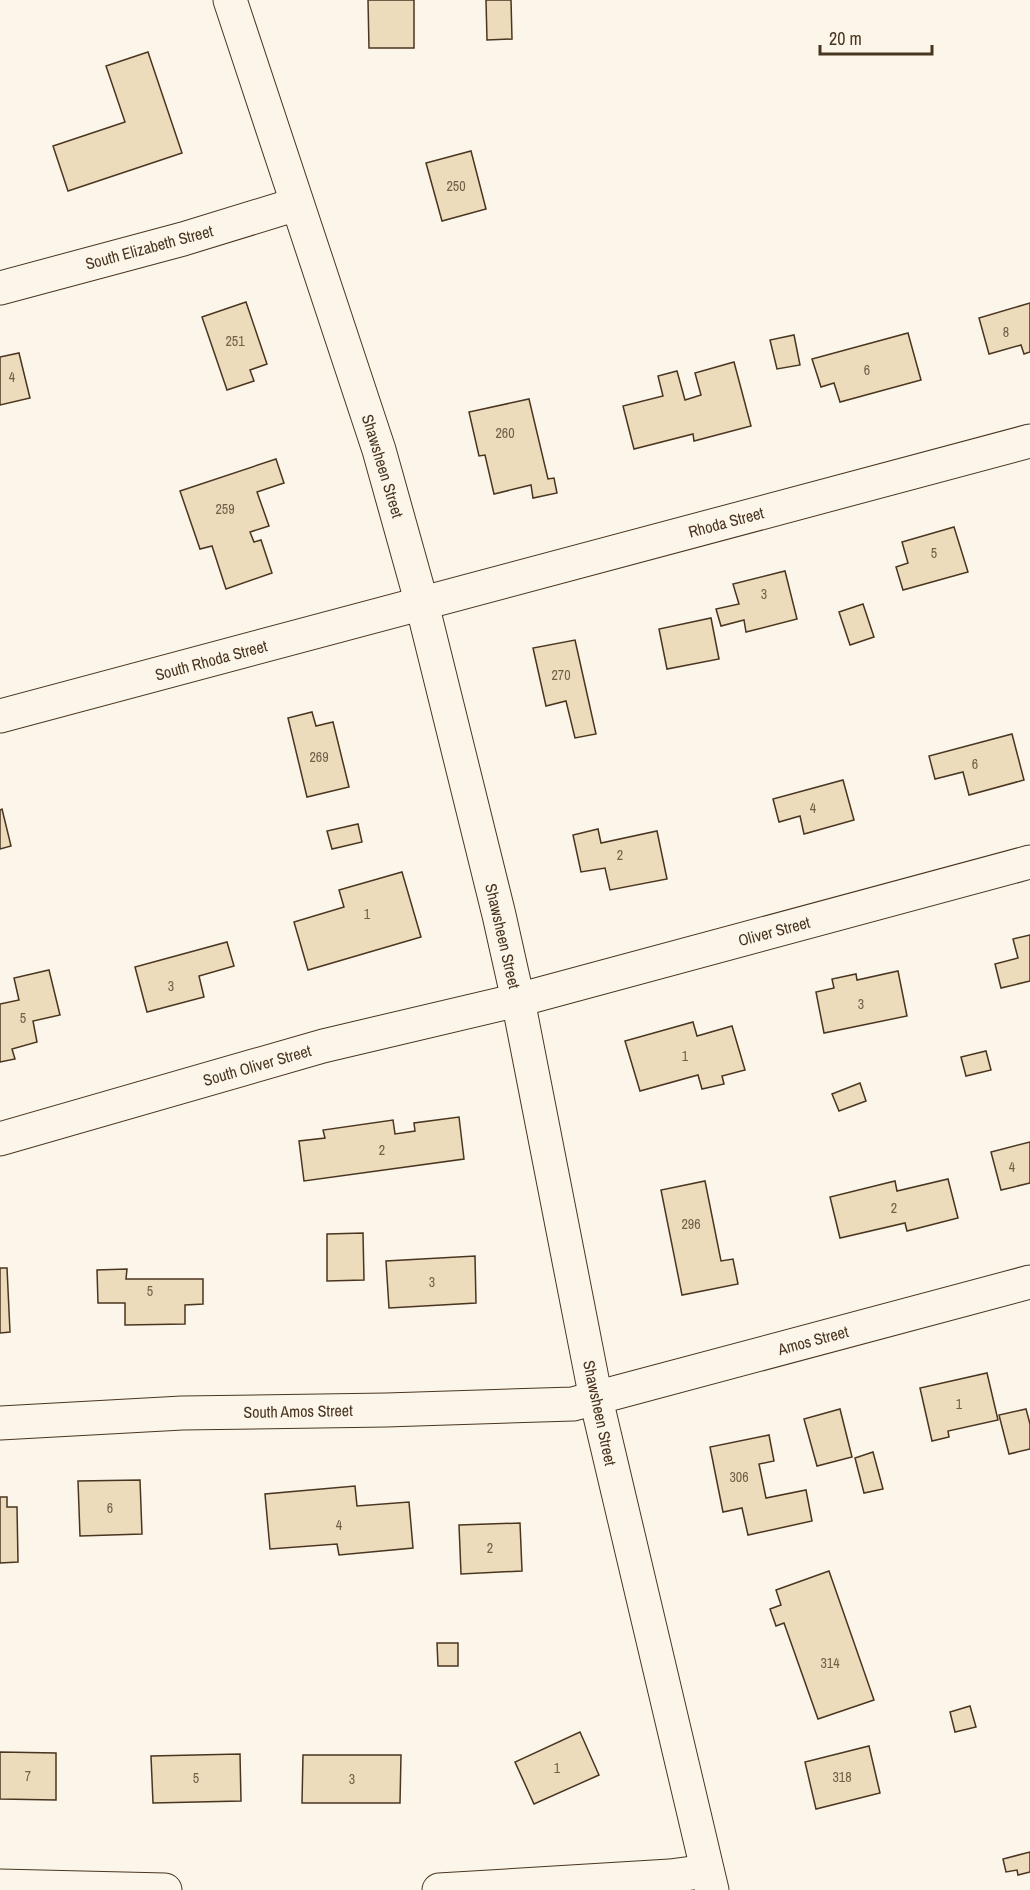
<svg xmlns="http://www.w3.org/2000/svg" width="1030" height="1890" font-family="'Archivo Narrow',sans-serif">
<style>
.building{fill:#ecdcbc;stroke:#4a3520;stroke-width:1.5}
.lines{fill:none;stroke-linecap:round;stroke-linejoin:round}
.minor-casing{stroke:#4a3520;stroke-width:35}
.major-casing{stroke:#4a3520;stroke-width:35}
.minor{stroke:#fbf6e9;stroke-width:33}
.major{stroke:#fbf6e9;stroke-width:33}
.labels{text-anchor:middle;stroke-width:4.5;stroke-linejoin:round;paint-order:stroke}
.number-label{font-size:14px;fill:#725f47}
.street-label{font-size:16px;fill:#4a3520;stroke:#fbf6e9}
</style>
<rect width="100%" height="100%" fill="#fbf6e9"/>
<g class="building">
<path d="M 368,0 L 414,0 L 414,48 L 369,48 Z"/>
<path d="M 486,0 L 511,0 L 512,39 L 487,40 Z"/>
<path d="M 148,52 L 182,153 L 68,191 L 53,146 L 125,122 L 106,66 Z"/>
<path d="M 471,151 L 486,209 L 442,221 L 426,163 Z"/>
<path d="M 246,302 L 267,364 L 250,370 L 254,381 L 227,390 L 202,317 Z"/>
<path d="M 1030,303 L 1030,352 L 1024,354 L 1021,345 L 989,354 L 979,318 Z"/>
<path d="M 908,333 L 921,380 L 840,402 L 834,383 L 821,387 L 812,359 Z"/>
<path d="M 794,335 L 800,365 L 777,369 L 770,340 Z"/>
<path d="M 19,353 L 30,398 L 0,405 L 0,357 Z"/>
<path d="M 734,362 L 751,426 L 694,441 L 693,434 L 634,449 L 623,406 L 663,396 L 658,376 L 677,371 L 685,400 L 701,395 L 695,373 Z"/>
<path d="M 529,399 L 548,479 L 554,478 L 557,493 L 533,498 L 531,485 L 494,494 L 485,455 L 479,456 L 469,412 Z"/>
<path d="M 276,459 L 284,483 L 257,492 L 269,526 L 250,532 L 254,542 L 261,540 L 272,573 L 226,589 L 212,546 L 200,549 L 180,491 Z"/>
<path d="M 954,527 L 968,572 L 903,590 L 896,567 L 908,563 L 902,542 Z"/>
<path d="M 785,571 L 797,619 L 746,632 L 744,620 L 721,626 L 716,609 L 739,604 L 733,584 Z"/>
<path d="M 863,604 L 874,637 L 850,645 L 839,612 Z"/>
<path d="M 711,618 L 719,659 L 667,669 L 659,629 Z"/>
<path d="M 575,640 L 596,734 L 575,738 L 566,701 L 546,706 L 533,648 Z"/>
<path d="M 312,712 L 316,726 L 333,722 L 349,787 L 307,797 L 288,718 Z"/>
<path d="M 1012,734 L 1024,780 L 969,795 L 963,772 L 935,779 L 929,756 Z"/>
<path d="M 843,780 L 854,820 L 804,834 L 800,816 L 779,822 L 773,799 Z"/>
<path d="M 2,809 L 11,846 L 0,849 L 0,810 Z"/>
<path d="M 358,824 L 362,842 L 332,849 L 327,831 Z"/>
<path d="M 598,829 L 601,843 L 657,831 L 667,879 L 610,890 L 605,868 L 581,872 L 573,835 Z"/>
<path d="M 402,872 L 421,937 L 308,970 L 294,922 L 344,907 L 339,890 Z"/>
<path d="M 1030,935 L 1030,981 L 1001,988 L 995,964 L 1018,958 L 1013,939 Z"/>
<path d="M 227,942 L 234,966 L 199,976 L 204,997 L 147,1012 L 135,967 Z"/>
<path d="M 49,970 L 60,1015 L 33,1021 L 37,1042 L 12,1049 L 15,1059 L 0,1062 L 0,1004 L 19,1000 L 14,978 Z"/>
<path d="M 898,971 L 907,1016 L 824,1033 L 816,992 L 834,988 L 832,979 L 856,974 L 857,980 Z"/>
<path d="M 693,1022 L 697,1036 L 732,1026 L 745,1070 L 722,1076 L 724,1084 L 702,1089 L 698,1075 L 640,1091 L 625,1041 Z"/>
<path d="M 986,1051 L 991,1070 L 966,1076 L 961,1057 Z"/>
<path d="M 860,1083 L 866,1101 L 839,1111 L 832,1094 Z"/>
<path d="M 459,1117 L 464,1159 L 304,1181 L 299,1141 L 325,1138 L 323,1130 L 393,1120 L 395,1134 L 415,1131 L 414,1123 Z"/>
<path d="M 1030,1142 L 1030,1183 L 1001,1190 L 991,1152 Z"/>
<path d="M 948,1179 L 958,1218 L 907,1231 L 905,1223 L 840,1238 L 830,1197 L 895,1181 L 897,1191 Z"/>
<path d="M 705,1181 L 721,1261 L 733,1259 L 738,1284 L 682,1295 L 661,1190 Z"/>
<path d="M 363,1233 L 364,1280 L 327,1281 L 327,1234 Z"/>
<path d="M 475,1256 L 476,1303 L 389,1308 L 386,1261 Z"/>
<path d="M 0,1268 L 7,1268 L 10,1332 L 0,1333 Z"/>
<path d="M 127,1269 L 126,1279 L 203,1279 L 203,1304 L 185,1305 L 185,1324 L 125,1325 L 125,1303 L 98,1303 L 97,1270 Z"/>
<path d="M 987,1373 L 998,1420 L 948,1431 L 949,1437 L 932,1441 L 920,1388 Z"/>
<path d="M 840,1409 L 852,1457 L 817,1466 L 804,1419 Z"/>
<path d="M 1026,1409 L 1030,1424 L 1030,1449 L 1009,1454 L 999,1415 Z"/>
<path d="M 769,1435 L 774,1461 L 759,1464 L 766,1498 L 806,1490 L 812,1521 L 748,1535 L 742,1508 L 723,1512 L 710,1447 Z"/>
<path d="M 873,1452 L 883,1489 L 864,1493 L 855,1458 Z"/>
<path d="M 140,1480 L 142,1534 L 80,1536 L 78,1481 Z"/>
<path d="M 355,1486 L 357,1506 L 409,1502 L 413,1548 L 339,1555 L 337,1544 L 270,1549 L 265,1494 Z"/>
<path d="M 0,1497 L 7,1497 L 7,1507 L 17,1507 L 18,1562 L 0,1563 Z"/>
<path d="M 520,1523 L 522,1571 L 461,1574 L 459,1525 Z"/>
<path d="M 829,1571 L 874,1700 L 818,1719 L 784,1623 L 776,1626 L 770,1609 L 781,1605 L 776,1590 Z"/>
<path d="M 437,1643 L 458,1643 L 458,1666 L 438,1666 Z"/>
<path d="M 970,1706 L 976,1727 L 955,1732 L 950,1712 Z"/>
<path d="M 580,1732 L 599,1775 L 534,1804 L 515,1762 Z"/>
<path d="M 869,1746 L 880,1793 L 816,1809 L 805,1762 Z"/>
<path d="M 0,1752 L 56,1753 L 56,1800 L 0,1799 Z"/>
<path d="M 240,1754 L 241,1801 L 153,1803 L 151,1756 Z"/>
<path d="M 303,1755 L 401,1755 L 400,1803 L 302,1803 Z"/>
<path d="M 1030,1852 L 1030,1872 L 1018,1875 L 1017,1870 L 1006,1872 L 1003,1859 Z"/>
</g>
<g class="lines">
<defs>
<g id="minor">
<path d="M 0,288 L 183,239 L 297,204"/>
<path d="M 0,716 L 1030,441"/>
<path d="M 0,1139 L 323,1046 L 518,1000 L 1030,862"/>
<path d="M 0,1423 L 182,1413 L 386,1410 L 573,1404 L 1030,1282"/>
<path d="M 0,1886 L 165,1890"/>
<path d="M 439,1890 L 670,1876 L 707,1871"/>
</g>
<path id="major" d="M 230,0 L 379,450 L 422,604 L 499,915 L 518,1000 L 596,1399 L 712,1890"/>
</defs>
<use href="#minor" class="minor-casing"/>
<use href="#major" class="major-casing"/>
<use href="#minor" class="minor"/>
<use href="#major" class="major"/>
</g>
<g class="labels">
<g class="number-label">
<text x="456" y="191">250</text>
<text x="1006" y="337">8</text>
<text x="235" y="346">251</text>
<text x="867" y="375">6</text>
<text x="12" y="382">4</text>
<text x="505" y="438">260</text>
<text x="225" y="514">259</text>
<text x="934" y="558">5</text>
<text x="764" y="599">3</text>
<text x="561" y="680">270</text>
<text x="319" y="762">269</text>
<text x="975" y="769">6</text>
<text x="813" y="813">4</text>
<text x="620" y="860">2</text>
<text x="367" y="919">1</text>
<text x="171" y="991">3</text>
<text x="861" y="1009">3</text>
<text x="23" y="1023">5</text>
<text x="685" y="1061">1</text>
<text x="382" y="1155">2</text>
<text x="1012" y="1172">4</text>
<text x="894" y="1213">2</text>
<text x="691" y="1229">296</text>
<text x="432" y="1287">3</text>
<text x="150" y="1296">5</text>
<text x="959" y="1409">1</text>
<text x="739" y="1482">306</text>
<text x="110" y="1513">6</text>
<text x="339" y="1530">4</text>
<text x="490" y="1553">2</text>
<text x="830" y="1668">314</text>
<text x="557" y="1773">1</text>
<text x="28" y="1781">7</text>
<text x="842" y="1782">318</text>
<text x="196" y="1783">5</text>
<text x="352" y="1784">3</text>
</g>
<g class="street-label">
<text transform="translate(149 247) rotate(-15)" y="6">South Elizabeth Street</text>
<text transform="translate(383 466) rotate(73)" y="6">Shawsheen Street</text>
<text transform="translate(726 522) rotate(-15)" y="6">Rhoda Street</text>
<text transform="translate(211 660) rotate(-15)" y="6">South Rhoda Street</text>
<text transform="translate(774 931) rotate(-15)" y="6">Oliver Street</text>
<text transform="translate(503 936) rotate(77)" y="6">Shawsheen Street</text>
<text transform="translate(257 1065) rotate(-16)" y="6">South Oliver Street</text>
<text transform="translate(813 1340) rotate(-15)" y="6">Amos Street</text>
<text transform="translate(298 1411) rotate(-1)" y="6">South Amos Street</text>
<text transform="translate(600 1413) rotate(78)" y="6">Shawsheen Street</text>
</g>
</g>
<path d="M820 45v9h112v-9" fill="none" stroke="#4a3520" stroke-width="3"/>
<text x="829" y="45" font-size="18" fill="#4a3520" stroke="#fbf6e9" stroke-width="4.5" paint-order="stroke">20 m</text>
</svg>
